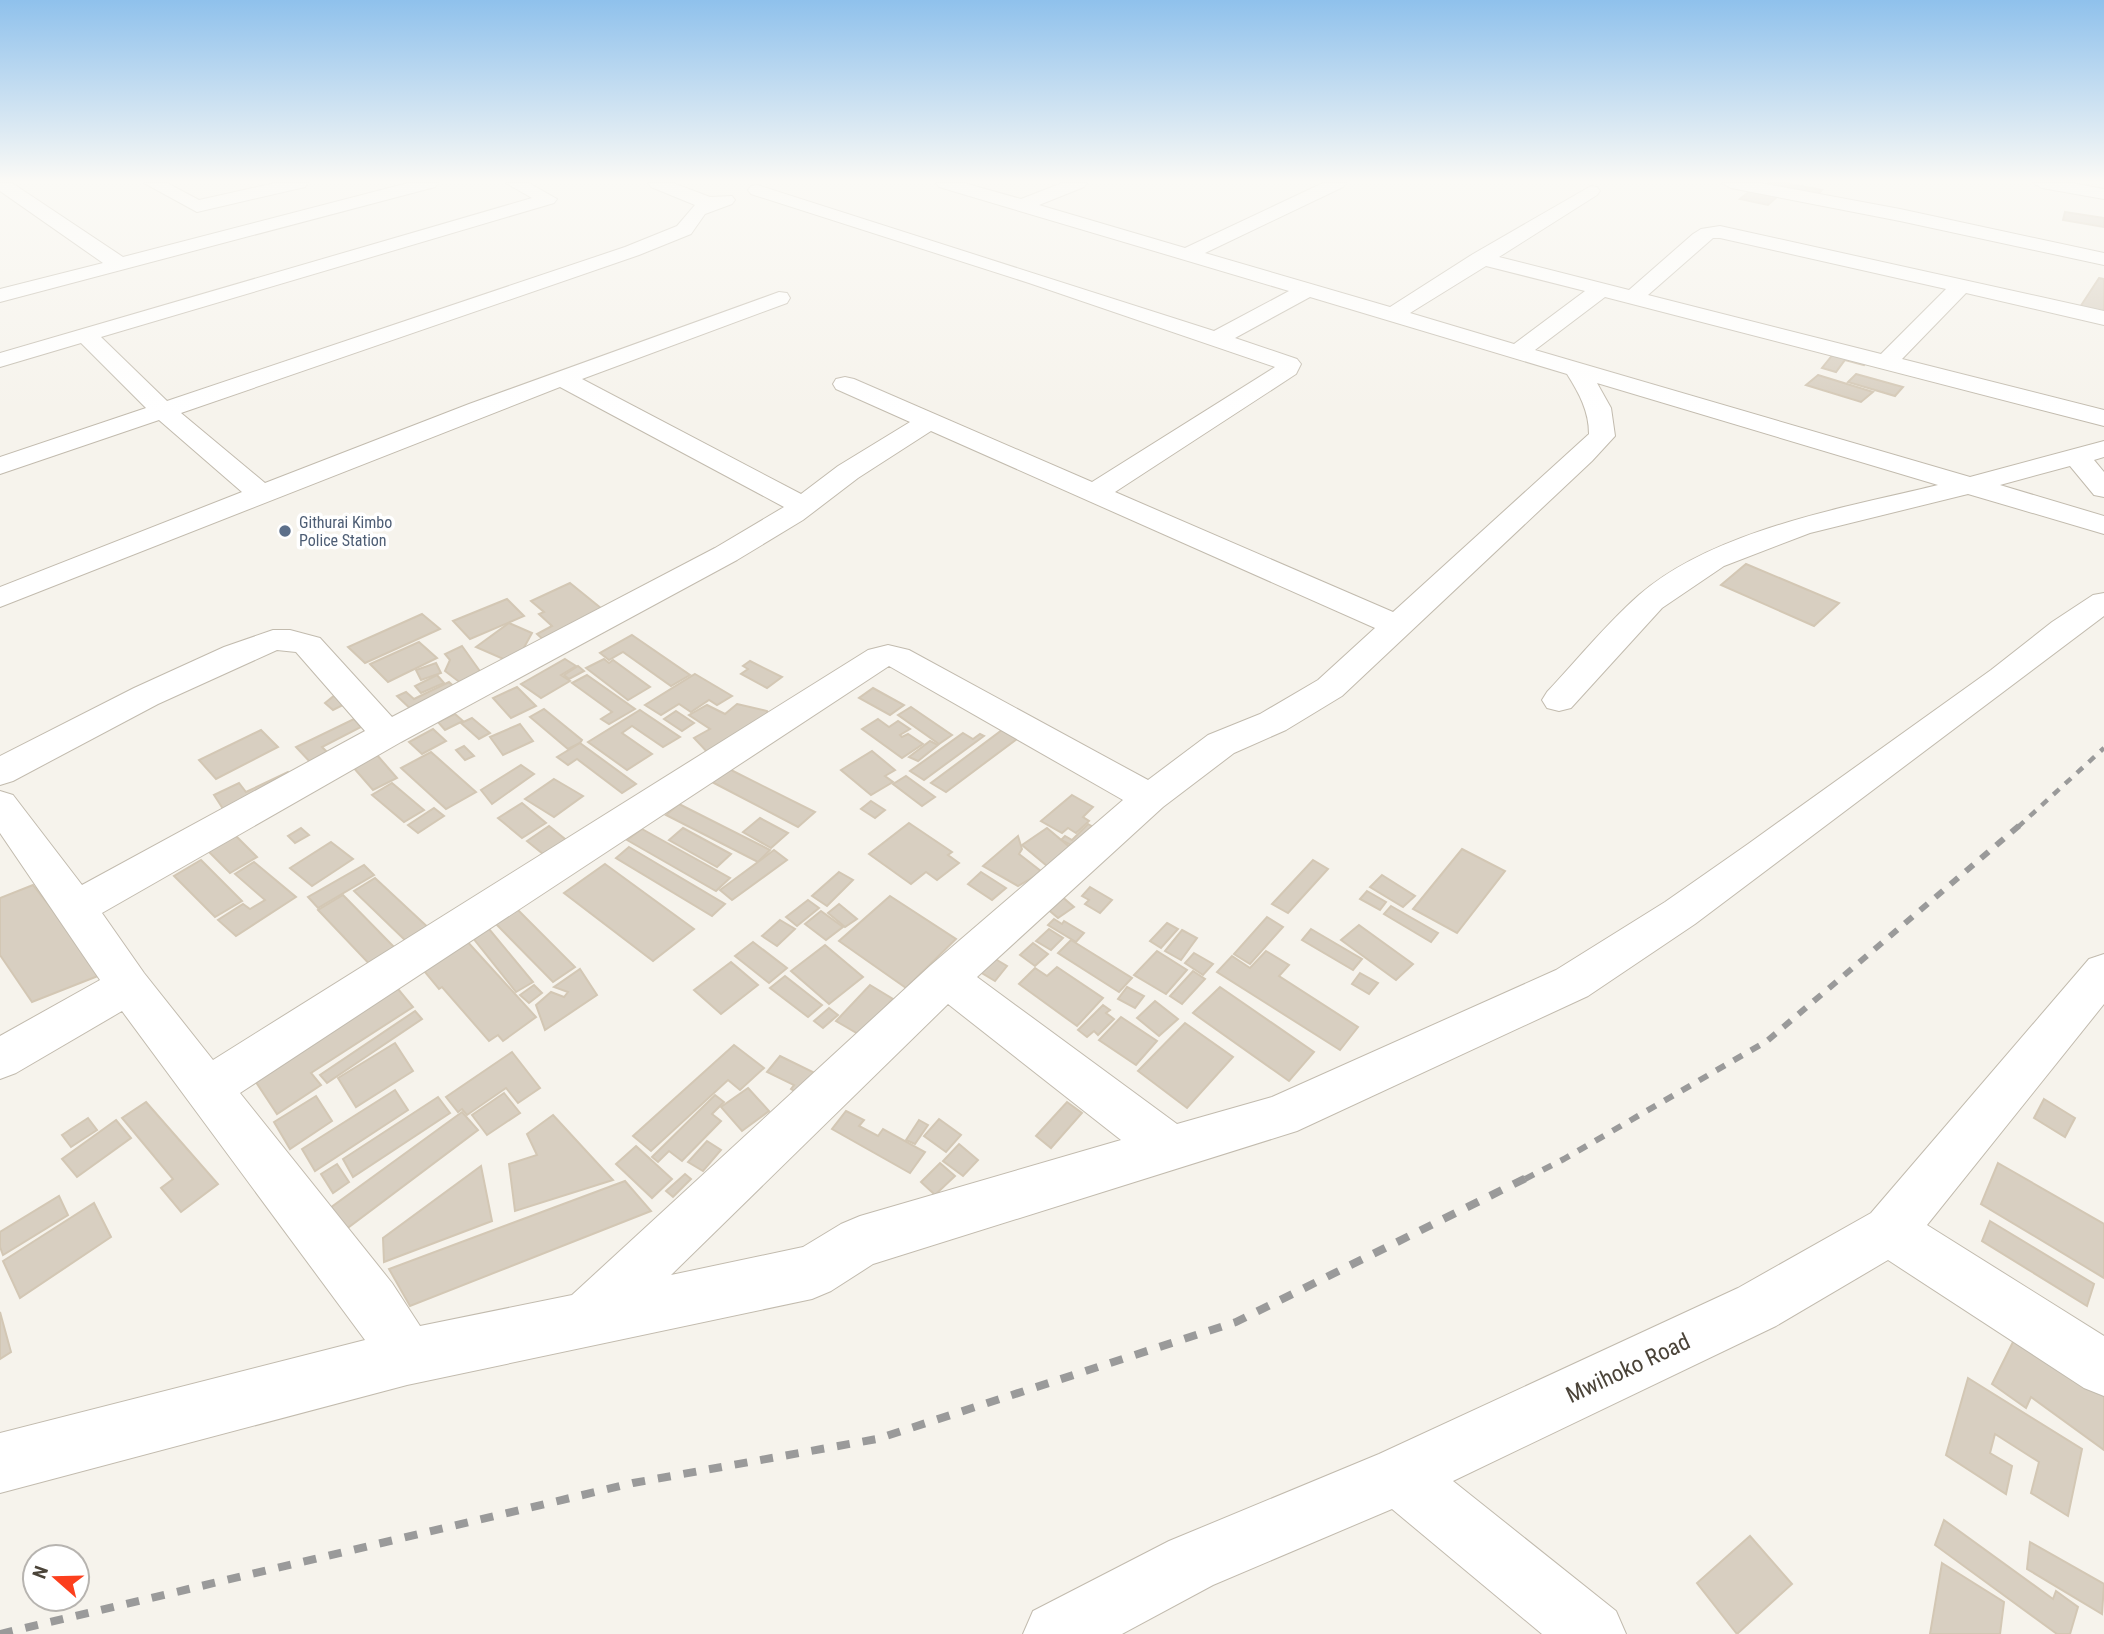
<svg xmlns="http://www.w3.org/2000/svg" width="2104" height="1634" font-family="'Roboto Condensed',sans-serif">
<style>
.building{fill:#d8cfc1;stroke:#d3c7b4;stroke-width:2}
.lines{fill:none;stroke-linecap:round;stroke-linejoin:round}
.minor-casing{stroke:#c2bbae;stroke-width:2}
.minor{fill:#fff;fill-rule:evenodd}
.rail-far2{stroke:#9a9a9a;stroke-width:4.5;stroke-dasharray:8 8;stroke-linecap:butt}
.rail-far1{stroke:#9a9a9a;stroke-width:6;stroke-dasharray:10 10;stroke-linecap:butt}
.rail{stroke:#9a9a9a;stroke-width:8;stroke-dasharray:13 13;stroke-linecap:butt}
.service-dot{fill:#5c6f8a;stroke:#fff;stroke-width:2.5}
.labels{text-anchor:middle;stroke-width:7;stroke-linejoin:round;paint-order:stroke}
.far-service-label{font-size:16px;fill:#4e5e75;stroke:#fff;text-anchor:start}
.near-street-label{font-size:23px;fill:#4b4439;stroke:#fff}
</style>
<rect width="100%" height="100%" fill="#f6f3ec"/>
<g class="building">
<path d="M 1769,183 L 1785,183 L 1822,190 L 1815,198 L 1764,187 Z"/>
<path d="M 1751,190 L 1778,196 L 1768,205 L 1740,199 Z"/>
<path d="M 2065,212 L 2104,218 L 2104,227 L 2063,220 Z"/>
<path d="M 2099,278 L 2104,279 L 2104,313 L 2080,307 Z"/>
<path d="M 1834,353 L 1867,361 L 1864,365 L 1845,360 L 1836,372 L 1822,368 Z"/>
<path d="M 1856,374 L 1903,387 L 1895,396 L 1848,382 Z"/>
<path d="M 1818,375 L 1873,392 L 1861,402 L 1806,385 Z"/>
<path d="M 1746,564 L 1839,603 L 1814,626 L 1721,585 Z"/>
<path d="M 570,583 L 607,613 L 546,642 L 537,634 L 552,626 L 539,614 L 544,612 L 531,601 Z"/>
<path d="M 507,599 L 524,616 L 470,639 L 453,621 Z"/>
<path d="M 422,614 L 440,629 L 365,663 L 348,647 Z"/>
<path d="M 509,623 L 532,633 L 515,664 L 476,647 Z"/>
<path d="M 632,635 L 690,675 L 671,686 L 623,652 L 609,660 L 600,653 Z"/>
<path d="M 419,642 L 437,658 L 388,682 L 370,664 Z"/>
<path d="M 462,646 L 484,677 L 462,684 L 445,671 L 450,660 L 445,654 Z"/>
<path d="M 565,659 L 576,666 L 561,675 L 570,681 L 541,698 L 521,684 Z"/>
<path d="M 604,659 L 609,663 L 613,660 L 650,687 L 628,700 L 586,668 Z"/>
<path d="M 750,661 L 782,677 L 767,688 L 741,674 L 748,669 L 743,666 Z"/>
<path d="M 436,663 L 441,673 L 421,680 L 416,670 Z"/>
<path d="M 578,666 L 584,671 L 569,679 L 564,675 Z"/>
<path d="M 695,674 L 732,696 L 717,705 L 709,700 L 691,712 L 679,704 L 661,715 L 645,705 Z"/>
<path d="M 437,675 L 444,683 L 421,693 L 415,686 Z"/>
<path d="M 587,675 L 635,709 L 609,724 L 601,719 L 612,712 L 572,683 Z"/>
<path d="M 449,682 L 461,693 L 417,715 L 397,696 L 406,692 L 414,699 Z"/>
<path d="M 517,687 L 536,706 L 511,718 L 493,698 Z"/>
<path d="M 873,688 L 904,705 L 890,715 L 859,698 Z"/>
<path d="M 335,695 L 351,701 L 333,710 L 325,703 Z"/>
<path d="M 737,704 L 767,711 L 768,720 L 710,755 L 694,738 L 710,729 L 689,715 L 707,705 L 725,714 Z"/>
<path d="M 911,707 L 952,735 L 939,744 L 898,715 Z"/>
<path d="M 544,709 L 582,740 L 580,743 L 568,749 L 530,717 Z"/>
<path d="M 640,710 L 680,737 L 663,747 L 632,726 L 622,733 L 652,754 L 627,770 L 588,742 Z"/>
<path d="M 676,711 L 694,723 L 682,731 L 664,719 Z"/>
<path d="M 455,714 L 463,721 L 445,730 L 438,722 Z"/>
<path d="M 472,718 L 490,733 L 479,739 L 461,723 Z"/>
<path d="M 354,719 L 361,727 L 322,747 L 329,754 L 311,763 L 296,747 Z"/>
<path d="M 878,719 L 889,727 L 898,721 L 910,729 L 900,735 L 902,737 L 908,734 L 923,744 L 902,758 L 862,729 Z"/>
<path d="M 520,724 L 533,741 L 503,755 L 490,737 Z"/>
<path d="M 1010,724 L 1025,733 L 946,792 L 931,783 Z"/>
<path d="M 433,729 L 446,741 L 422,754 L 409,742 Z"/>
<path d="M 261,730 L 278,747 L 216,779 L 199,760 Z"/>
<path d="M 963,733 L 973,739 L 980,734 L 984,736 L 924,780 L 910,771 Z"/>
<path d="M 930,741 L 938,745 L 918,761 L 909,757 Z"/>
<path d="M 580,743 L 636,784 L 622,793 L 577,759 L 568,765 L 557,757 Z"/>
<path d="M 464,746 L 474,756 L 465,760 L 456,750 Z"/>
<path d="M 872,751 L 895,770 L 885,776 L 893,782 L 871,795 L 841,770 Z"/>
<path d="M 431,752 L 476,792 L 446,809 L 401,768 Z"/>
<path d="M 377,755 L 397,778 L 373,790 L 353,767 Z"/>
<path d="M 521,765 L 534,774 L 492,804 L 481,790 Z"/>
<path d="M 729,769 L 815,812 L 798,827 L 712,782 Z"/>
<path d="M 288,772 L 296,782 L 227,815 L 214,795 L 239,783 L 246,792 Z"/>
<path d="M 906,776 L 935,797 L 922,806 L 893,784 Z"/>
<path d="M 554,779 L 583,796 L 554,817 L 525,799 Z"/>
<path d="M 392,783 L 424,810 L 404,822 L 372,795 Z"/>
<path d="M 1072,795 L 1093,807 L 1083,817 L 1089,821 L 1076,833 L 1068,828 L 1062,833 L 1041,821 Z"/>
<path d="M 871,801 L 885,810 L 875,818 L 861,809 Z"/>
<path d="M 522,803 L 546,823 L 522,838 L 498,818 Z"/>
<path d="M 679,804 L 770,850 L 758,862 L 666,815 Z"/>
<path d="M 434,808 L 444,816 L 418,833 L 408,825 Z"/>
<path d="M 760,818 L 788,833 L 771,848 L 743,832 Z"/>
<path d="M 909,823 L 952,852 L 948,855 L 959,863 L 937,880 L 926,872 L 911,884 L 869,854 Z"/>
<path d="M 1088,824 L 1093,827 L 1073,846 L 1061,840 L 1065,836 L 1072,840 Z"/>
<path d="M 549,826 L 570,843 L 548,858 L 527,841 Z"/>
<path d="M 301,828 L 309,835 L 295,843 L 288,836 Z"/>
<path d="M 683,828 L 731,854 L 717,867 L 669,840 Z"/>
<path d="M 1047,828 L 1072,849 L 1047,866 L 1022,845 Z"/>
<path d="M 642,829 L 730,878 L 716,891 L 627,840 Z"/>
<path d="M 235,835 L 257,857 L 230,873 L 208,851 Z"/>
<path d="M 1018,836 L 1022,849 L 1019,854 L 1042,872 L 1018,886 L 983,866 Z"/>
<path d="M 331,842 L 353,859 L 312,886 L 290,868 Z"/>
<path d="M 629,847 L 725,904 L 712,916 L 616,858 Z"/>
<path d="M 1462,849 L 1505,871 L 1457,933 L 1413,909 Z"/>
<path d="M 774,850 L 787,860 L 732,900 L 720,890 Z"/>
<path d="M 201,860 L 242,901 L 215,917 L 174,876 Z"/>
<path d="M 1313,860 L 1328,869 L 1288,913 L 1272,904 Z"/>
<path d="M 254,862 L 296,897 L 236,936 L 218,920 L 243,904 L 250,909 L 265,900 L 235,874 Z"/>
<path d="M 605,864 L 694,929 L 653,961 L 564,893 Z"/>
<path d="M 364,865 L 374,875 L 318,908 L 308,897 Z"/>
<path d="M 839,872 L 853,880 L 827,906 L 812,896 Z"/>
<path d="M 981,872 L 1006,888 L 992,900 L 968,884 Z"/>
<path d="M 1382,875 L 1415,896 L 1403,907 L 1370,887 Z"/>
<path d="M 375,878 L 432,931 L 410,945 L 354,891 Z"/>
<path d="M 33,885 L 103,974 L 32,1002 L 0,955 L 0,898 Z"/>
<path d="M 1090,887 L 1112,900 L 1100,913 L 1085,904 L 1089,900 L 1082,896 Z"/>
<path d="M 1367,891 L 1386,902 L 1380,910 L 1360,899 Z"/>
<path d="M 343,895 L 400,953 L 375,970 L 318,910 Z"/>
<path d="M 1060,895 L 1074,907 L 1058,918 L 1044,906 Z"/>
<path d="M 890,896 L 956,939 L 906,988 L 839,941 Z"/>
<path d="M 808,900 L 819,908 L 797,926 L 786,917 Z"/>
<path d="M 839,904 L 857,919 L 845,927 L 828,913 Z"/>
<path d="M 1391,906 L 1438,933 L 1431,942 L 1384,914 Z"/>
<path d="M 517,909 L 575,967 L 553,982 L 495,923 Z"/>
<path d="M 821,911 L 843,927 L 826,940 L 805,924 Z"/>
<path d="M 1267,917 L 1283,927 L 1250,964 L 1234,954 Z"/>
<path d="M 1054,919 L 1062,924 L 1064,921 L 1084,933 L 1076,942 L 1048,925 Z"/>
<path d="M 780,920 L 795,929 L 777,946 L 762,936 Z"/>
<path d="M 1167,923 L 1178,929 L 1161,948 L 1150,941 Z"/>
<path d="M 1359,925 L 1413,964 L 1396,980 L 1341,940 Z"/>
<path d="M 489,929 L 533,982 L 516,992 L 473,938 Z"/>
<path d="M 1049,929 L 1063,938 L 1051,950 L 1036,941 Z"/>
<path d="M 1311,929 L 1362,959 L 1353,970 L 1302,940 Z"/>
<path d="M 1182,930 L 1197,938 L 1181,960 L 1165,951 Z"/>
<path d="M 465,939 L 536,1017 L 503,1041 L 498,1035 L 489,1041 L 442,987 L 439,989 L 420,966 Z"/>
<path d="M 1071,940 L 1132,978 L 1119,992 L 1058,953 Z"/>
<path d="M 753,942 L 787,968 L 769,983 L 735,956 Z"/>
<path d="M 1033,943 L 1048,954 L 1035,966 L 1020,955 Z"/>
<path d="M 825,945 L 863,977 L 829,1004 L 791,971 Z"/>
<path d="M 1157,951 L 1187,970 L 1166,994 L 1134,975 Z"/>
<path d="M 1266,951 L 1289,965 L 1279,976 L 1358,1027 L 1340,1050 L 1217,972 L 1232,956 L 1250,968 Z"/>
<path d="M 1194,953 L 1213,964 L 1203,975 L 1185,963 Z"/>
<path d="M 992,957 L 1007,966 L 995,981 L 980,972 Z"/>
<path d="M 731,962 L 758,985 L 721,1014 L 694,990 Z"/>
<path d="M 1057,967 L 1103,998 L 1077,1026 L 1019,984 L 1035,968 L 1047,976 Z"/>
<path d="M 580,969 L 597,995 L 545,1030 L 536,1005 L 551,992 L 564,997 L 568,992 L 554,987 Z"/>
<path d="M 1193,971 L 1205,979 L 1182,1004 L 1170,996 Z"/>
<path d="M 1360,973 L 1378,983 L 1369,994 L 1352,984 Z"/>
<path d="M 785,976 L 822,1005 L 808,1017 L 770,988 Z"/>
<path d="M 393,983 L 413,1007 L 311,1073 L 321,1085 L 277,1114 L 250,1073 Z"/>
<path d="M 534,985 L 542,993 L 529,1003 L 520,995 Z"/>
<path d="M 870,985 L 893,999 L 860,1035 L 836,1021 Z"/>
<path d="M 1127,987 L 1144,996 L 1135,1008 L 1118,999 Z"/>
<path d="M 1220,987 L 1314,1052 L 1289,1081 L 1193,1013 Z"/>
<path d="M 1155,1001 L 1178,1019 L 1159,1036 L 1137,1018 Z"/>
<path d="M 1103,1005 L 1110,1010 L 1106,1013 L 1114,1019 L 1098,1035 L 1094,1031 L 1087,1037 L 1078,1030 Z"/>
<path d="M 829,1008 L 838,1015 L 823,1028 L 814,1021 Z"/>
<path d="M 415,1011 L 422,1019 L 327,1083 L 320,1075 Z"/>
<path d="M 1121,1017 L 1157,1041 L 1136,1065 L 1099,1040 Z"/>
<path d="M 1185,1023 L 1233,1057 L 1187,1108 L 1138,1071 Z"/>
<path d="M 395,1043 L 413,1071 L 356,1107 L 338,1078 Z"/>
<path d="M 734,1045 L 764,1068 L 740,1090 L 728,1080 L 651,1151 L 633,1136 Z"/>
<path d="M 512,1052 L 540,1088 L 518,1103 L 506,1088 L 467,1115 L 462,1109 L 458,1112 L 446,1097 Z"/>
<path d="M 780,1056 L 815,1073 L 799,1094 L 791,1089 L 794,1085 L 767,1072 Z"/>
<path d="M 748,1088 L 769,1111 L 742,1131 L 721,1107 Z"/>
<path d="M 395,1090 L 408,1110 L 315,1171 L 302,1149 Z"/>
<path d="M 504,1093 L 520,1113 L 487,1135 L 472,1115 Z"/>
<path d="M 715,1095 L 724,1102 L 712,1114 L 721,1121 L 682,1161 L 669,1151 L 658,1162 L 652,1157 Z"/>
<path d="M 316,1096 L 332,1121 L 290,1149 L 274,1122 Z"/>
<path d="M 438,1097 L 450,1113 L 353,1177 L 343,1159 Z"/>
<path d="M 2044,1099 L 2075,1118 L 2065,1137 L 2034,1118 Z"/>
<path d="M 146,1102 L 218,1184 L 181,1212 L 161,1188 L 173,1179 L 122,1118 Z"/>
<path d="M 1067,1102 L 1082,1113 L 1051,1148 L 1036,1136 Z"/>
<path d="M 846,1111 L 864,1120 L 859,1126 L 878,1136 L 883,1129 L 925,1152 L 910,1173 L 832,1129 Z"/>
<path d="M 462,1112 L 478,1130 L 345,1230 L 330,1208 Z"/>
<path d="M 553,1115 L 613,1180 L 515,1211 L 509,1164 L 537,1155 L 527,1134 Z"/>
<path d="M 88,1118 L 97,1130 L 71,1147 L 62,1135 Z"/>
<path d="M 939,1119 L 961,1135 L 946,1152 L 924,1136 Z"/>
<path d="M 116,1120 L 131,1138 L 77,1177 L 62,1159 Z"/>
<path d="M 919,1120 L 928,1125 L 915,1144 L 906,1140 Z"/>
<path d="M 707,1141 L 721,1150 L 703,1171 L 688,1162 Z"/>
<path d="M 959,1144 L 978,1160 L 963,1176 L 943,1161 Z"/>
<path d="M 636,1146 L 672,1179 L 652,1198 L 616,1164 Z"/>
<path d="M 940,1163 L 955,1176 L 935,1195 L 921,1182 Z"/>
<path d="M 1998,1163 L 2104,1224 L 2104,1278 L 1981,1204 Z"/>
<path d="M 337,1164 L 349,1182 L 333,1193 L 321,1174 Z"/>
<path d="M 481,1166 L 492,1221 L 384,1262 L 383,1238 Z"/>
<path d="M 685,1174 L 691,1179 L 673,1197 L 666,1191 Z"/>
<path d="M 625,1181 L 651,1211 L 410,1306 L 389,1269 Z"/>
<path d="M 59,1196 L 68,1215 L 3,1255 L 0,1247 L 0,1232 Z"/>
<path d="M 94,1203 L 111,1237 L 20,1298 L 3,1261 Z"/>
<path d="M 1990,1221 L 2094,1284 L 2087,1306 L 1982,1241 Z"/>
<path d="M 0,1312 L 11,1352 L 0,1359 Z"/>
<path d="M 2016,1336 L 2097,1393 L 2099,1386 L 2104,1389 L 2104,1450 L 2031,1397 L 2026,1408 L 1992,1384 Z"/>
<path d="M 1968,1378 L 2082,1449 L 2068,1516 L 2031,1493 L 2039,1462 L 1995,1434 L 1990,1453 L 2012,1466 L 2006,1494 L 1946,1455 Z"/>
<path d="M 1944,1520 L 2053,1599 L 2056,1591 L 2078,1607 L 2070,1634 L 2057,1634 L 1935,1545 Z"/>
<path d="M 1750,1536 L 1792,1584 L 1737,1634 L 1697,1583 Z"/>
<path d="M 2030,1542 L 2104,1584 L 2102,1614 L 2027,1569 Z"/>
<path d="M 1942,1563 L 2004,1602 L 2000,1634 L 1930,1634 Z"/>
</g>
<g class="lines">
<defs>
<g id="minor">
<path d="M 0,183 L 12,183 L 123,257 L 408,183 L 438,183 L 435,187 L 0,302 L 0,289 L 103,263 L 0,191 Z"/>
<path d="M 144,183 L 167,183 L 199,200 L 275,183 L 308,183 L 305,187 L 197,212 Z"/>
<path d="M 506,183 L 529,183 L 557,199 L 554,203 L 101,337 L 167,401 L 625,247 L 677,226 L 695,205 L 651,187 L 648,183 L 673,183 L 710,197 L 732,196 L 735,200 L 732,204 L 705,214 L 691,234 L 639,255 L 181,413 L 265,483 L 469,404 L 779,292 L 787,293 L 790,298 L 787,303 L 582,379 L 801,494 L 838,466 L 910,422 L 836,389 L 833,384 L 836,379 L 845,377 L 854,379 L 1092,482 L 1275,367 L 1029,283 L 751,194 L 748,190 L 751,186 L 757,185 L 1214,331 L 1289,291 L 939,187 L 936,183 L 964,183 L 1021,199 L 1062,183 L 1087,183 L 1084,187 L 1039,205 L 1185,248 L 1323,183 L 1346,183 L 1343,187 L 1205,253 L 1390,307 L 1473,254 L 1591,186 L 1597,187 L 1600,191 L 1597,195 L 1499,257 L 1629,290 L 1693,234 L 1701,229 L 1720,226 L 2104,311 L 2104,325 L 1966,293 L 1902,359 L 2104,410 L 2104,426 L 1605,297 L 1535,350 L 1970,477 L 2104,441 L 2104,457 L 2094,460 L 2104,472 L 2104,497 L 2094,495 L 2070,466 L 2000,485 L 2104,516 L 2104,534 L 1968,494 L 1810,533 L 1724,566 L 1662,608 L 1571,708 L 1559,711 L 1547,708 L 1542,700 L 1547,692 C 1577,660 1606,624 1639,595 C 1714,530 1843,508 1938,485 L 1597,383 L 1611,408 L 1615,436 L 1592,461 L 1342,696 L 1286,730 L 1234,753 L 1163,807 L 977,977 L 1177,1124 L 1272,1097 L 1556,970 L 1665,902 L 1748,844 L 1991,670 L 2052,622 L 2093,595 L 2104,593 L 2104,616 L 1695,924 L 1588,996 L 1297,1131 L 873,1264 L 831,1291 L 812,1299 L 407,1385 L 0,1493 L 0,1433 L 365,1340 L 122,1011 L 16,1073 L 0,1079 L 0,1036 L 100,980 L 0,833 L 0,791 L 13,795 L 82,885 L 365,731 L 296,652 L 277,650 L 158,704 L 13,781 L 0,785 L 0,756 L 134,688 L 224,647 L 273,630 L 290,630 L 320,638 L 392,717 L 715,548 L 784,507 L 560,387 L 0,607 L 0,587 L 242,492 L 159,420 L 0,474 L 0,457 L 146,408 L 81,343 L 0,367 L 0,353 L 532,198 ZM 1713,238 L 1720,238 L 1946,289 L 1881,354 L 1648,295 ZM 1486,266 L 1585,291 L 1514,344 L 1410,313 ZM 1310,297 L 1567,374 C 1579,393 1589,411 1589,434 L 1393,612 L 1115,492 L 1296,374 L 1301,364 L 1297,359 L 1235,338 ZM 931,431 L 1375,628 L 1318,680 L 1260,714 L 1208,735 L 1148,780 L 909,650 L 888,645 L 868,650 L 213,1060 L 144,973 L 102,913 L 401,742 L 737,560 L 803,520 L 858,478 ZM 889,666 L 1123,800 L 931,965 L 572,1295 L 420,1326 L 392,1283 L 240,1093 ZM 948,1004 L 1121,1140 L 860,1216 L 841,1224 L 803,1247 L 671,1275 Z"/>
<path d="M 1722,183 L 1760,183 L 1900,209 L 2104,253 L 2104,265 L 1900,221 L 1731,188 Z"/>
<path d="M 2033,183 L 2072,183 L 2104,189 L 2104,199 L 2042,188 Z"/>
<path d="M 2104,954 L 2104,1004 L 1927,1225 L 2104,1336 L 2104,1396 L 2084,1388 L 1888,1260 L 1776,1326 L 1453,1481 L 1616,1611 L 1626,1634 L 1542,1634 L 1392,1509 L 1213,1585 L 1122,1634 L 1023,1634 L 1033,1611 L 1169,1541 L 1379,1454 L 1738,1288 L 1871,1213 L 2089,959 Z"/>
</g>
</defs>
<use href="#minor" class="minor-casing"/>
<use href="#minor" class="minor"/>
<path class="rail-far2" d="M 2018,827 L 2104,748"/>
<path class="rail-far1" d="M 1525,1179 L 1564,1159 L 1767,1041 L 2020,825"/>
<path class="rail" d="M 0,1634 L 633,1483 L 877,1439 L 1236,1322 L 1528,1177"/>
</g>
<linearGradient id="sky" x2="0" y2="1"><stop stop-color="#8fc1ec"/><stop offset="0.44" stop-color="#fbfaf6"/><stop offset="1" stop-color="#fbfaf6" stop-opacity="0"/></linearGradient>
<rect width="2104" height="412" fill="url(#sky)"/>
<circle class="service-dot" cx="285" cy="531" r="7"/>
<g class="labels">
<g class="far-service-label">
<text x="299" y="528">Githurai Kimbo<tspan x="299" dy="18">Police Station</tspan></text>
</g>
<g class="near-street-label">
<text transform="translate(1628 1368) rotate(-25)" y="8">Mwihoko Road</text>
</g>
</g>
<g transform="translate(56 1578) rotate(290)"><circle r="33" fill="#ffffff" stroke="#b7b4b0" stroke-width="2"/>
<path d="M0-5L12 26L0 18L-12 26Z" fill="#fc3f1d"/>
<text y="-10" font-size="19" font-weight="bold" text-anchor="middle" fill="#4b4439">N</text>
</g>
</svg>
